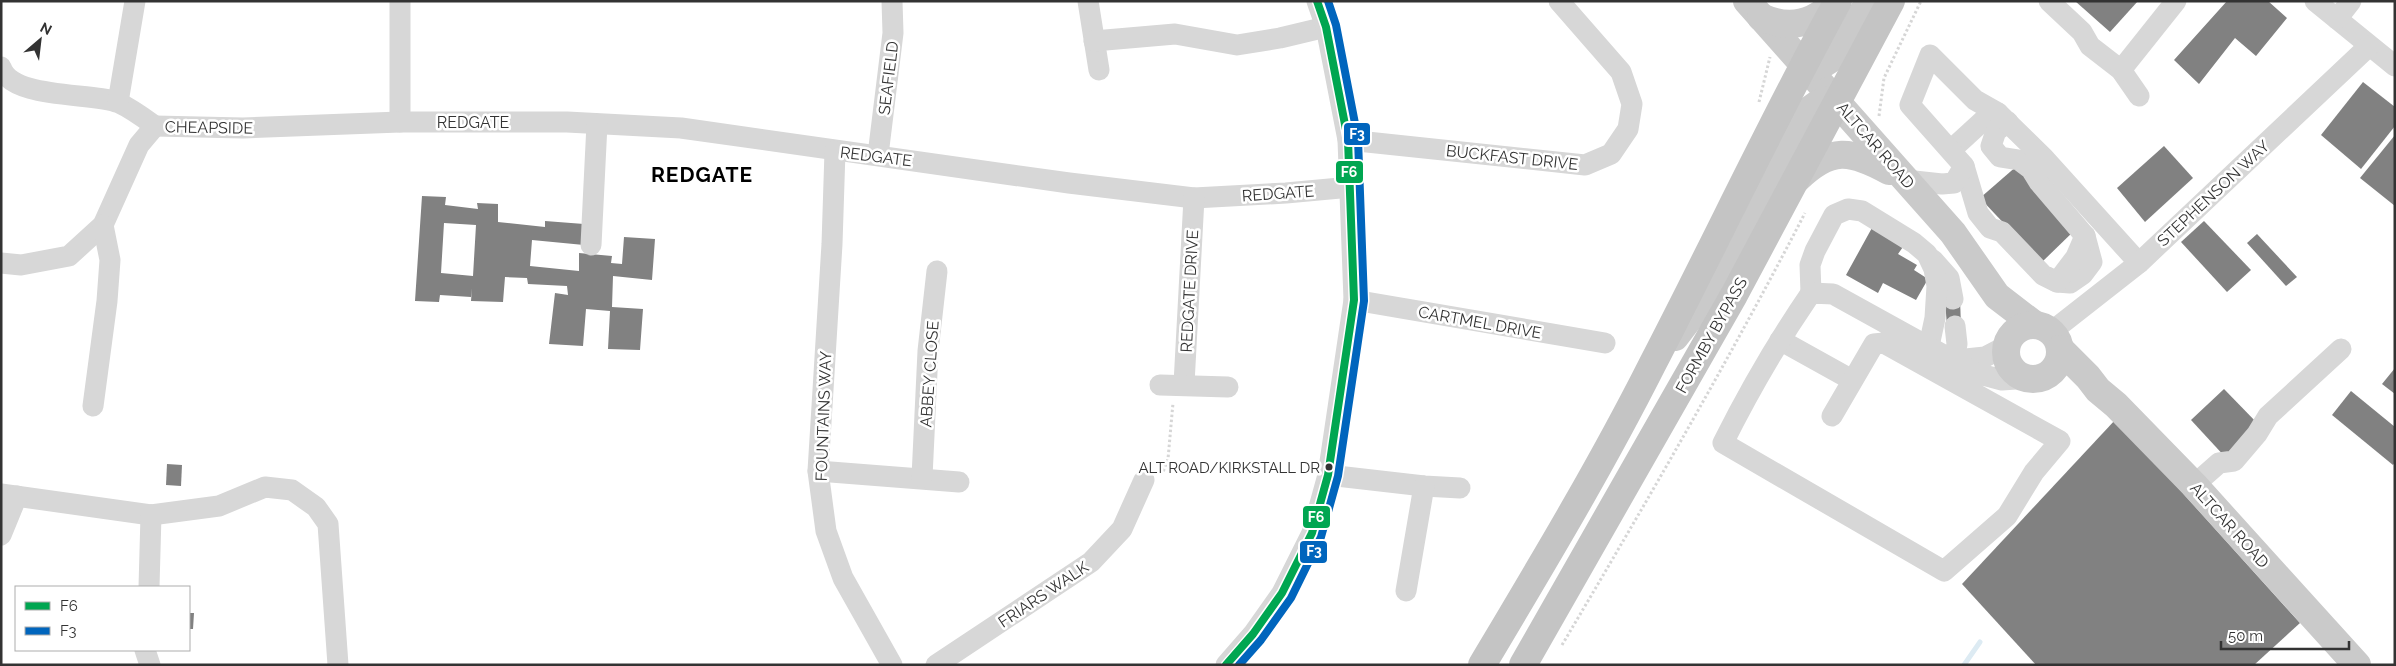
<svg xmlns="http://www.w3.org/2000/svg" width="2396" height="666" font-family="Raleway,sans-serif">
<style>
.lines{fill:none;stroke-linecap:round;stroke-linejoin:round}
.stream{stroke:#ddebf3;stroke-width:5}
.building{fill:#818181;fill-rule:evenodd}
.path{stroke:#d6d6d6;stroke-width:3;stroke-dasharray:2.5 2.5;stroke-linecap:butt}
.minor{stroke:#d7d7d7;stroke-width:21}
.major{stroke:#cacaca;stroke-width:28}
.highway{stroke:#c4c4c4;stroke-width:28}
.bus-1-casing{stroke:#fff;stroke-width:11}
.bus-2-casing{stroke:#fff;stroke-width:11}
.bus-1{stroke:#00a651;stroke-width:8}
.bus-2{stroke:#0065bd;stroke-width:8}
.bus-dot{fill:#333;stroke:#fff;stroke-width:2}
.labels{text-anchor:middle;stroke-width:5;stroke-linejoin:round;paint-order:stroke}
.bus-label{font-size:15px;fill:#333;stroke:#fff;text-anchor:end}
.street-label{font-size:16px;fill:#333;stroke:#fff}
.district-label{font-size:21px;font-weight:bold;letter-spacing:1px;fill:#000;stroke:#fff}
.line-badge{stroke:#fff;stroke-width:2}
.badge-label{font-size:14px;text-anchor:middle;font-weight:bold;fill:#fff}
</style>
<rect width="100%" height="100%" fill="#fff"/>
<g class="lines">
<path class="stream" d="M 1964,665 L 1980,642"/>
</g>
<g class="building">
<path d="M 2075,1 L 2138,1 L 2110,32 Z"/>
<path d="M 2227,1 L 2268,1 L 2287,18 L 2256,56 L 2235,38 L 2199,84 L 2174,60 Z"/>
<path d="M 2363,82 L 2395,107 L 2395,126 L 2361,169 L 2321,135 Z"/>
<path d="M 2395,135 L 2395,206 L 2360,178 Z"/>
<path d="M 2164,146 L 2193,178 L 2145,222 L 2117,188 Z"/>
<path d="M 2018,165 L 2077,228 L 2041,263 L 1980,198 Z"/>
<path d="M 422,196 L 446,197 L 445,205 L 478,209 L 477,203 L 498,204 L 498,222 L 545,227 L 545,221 L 584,224 L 584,245 L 532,240 L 530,266 L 579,271 L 579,253 L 612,256 L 611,263 L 622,264 L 624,237 L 655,239 L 652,280 L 613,276 L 612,307 L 643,309 L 640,350 L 608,349 L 610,311 L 586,309 L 583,346 L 549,344 L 555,293 L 568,295 L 567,286 L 528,284 L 527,278 L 505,277 L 503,302 L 471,301 L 472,288 L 471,297 L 440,295 L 439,302 L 415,301 ZM 444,223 L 476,225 L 473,276 L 441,273 Z"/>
<path d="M 2204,221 L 2251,270 L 2227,292 L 2181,242 Z"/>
<path d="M 1873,226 L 1905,244 L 1898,254 L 1917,265 L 1914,270 L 1928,279 L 1916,300 L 1883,283 L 1878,293 L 1846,275 Z"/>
<path d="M 2257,234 L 2297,277 L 2286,286 L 2247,243 Z"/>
<path d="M 1945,299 L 1960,299 L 1961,326 L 1947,327 Z"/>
<path d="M 2395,368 L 2395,394 L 2382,384 Z"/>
<path d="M 2224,389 L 2259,425 L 2227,459 L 2191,420 Z"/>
<path d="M 2351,391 L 2395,427 L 2395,462 L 2393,465 L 2332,415 Z"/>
<path d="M 2116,419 L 2300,623 L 2254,665 L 2036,665 L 1962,584 Z"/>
<path d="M 167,464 L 182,465 L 181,486 L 166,485 Z"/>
<path d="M 189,613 L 194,613 L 193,629 L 189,629 Z"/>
</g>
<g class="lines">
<g class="path">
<path d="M 1759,102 L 1770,57"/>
<path d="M 1879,116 L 1884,78 L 1921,1"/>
<path d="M 1159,471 L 1163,472 L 1168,459 L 1173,403"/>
<path d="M 1562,645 C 1646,503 1729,360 1805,213"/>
</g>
<g class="minor">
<path d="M 400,1 L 400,122"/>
<path d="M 1088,1 L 1099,70"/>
<path d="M 2049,1 L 2082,32 L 2090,46 L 2121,70 L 2139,96"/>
<path d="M 2315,1 L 2395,66"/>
<path d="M 2337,19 L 2351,1"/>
<path d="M 1094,41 L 1175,34 L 1237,45 L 1280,38 L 1326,27"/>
<path d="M 1,67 C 11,100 94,92 119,103 C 132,109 144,118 155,126"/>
<path d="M 2121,70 L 2176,1"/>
<path d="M 118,102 L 135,1"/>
<path d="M 155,126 L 243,128 L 400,122 L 567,122 L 681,128 L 1069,183 L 1194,198 L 1286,193 L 1351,187"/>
<path d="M 1348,140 L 1585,165 L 1611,154 L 1628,129 L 1632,104 L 1621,72 L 1559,1"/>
<path d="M 1951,150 L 1987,117 L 1998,113"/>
<path d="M 835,151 L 832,244 L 818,471 L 826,531 L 843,578 L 892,665"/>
<path d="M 878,155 L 893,33 L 892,1"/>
<path d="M 1964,166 L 1978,213 L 1990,228 L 2002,232 L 2043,275 L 2057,282 L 2070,283 L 2083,274 L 2092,262 L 2085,236 L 2039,182 L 2031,169 L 2019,160 L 2000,157 L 1991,146 L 1996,131 L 2008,122"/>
<path d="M 1905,180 L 1942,184 L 1954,183 L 1964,166 L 1910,105 L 1930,55 L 1975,100 L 1998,113 L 2044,158 L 2139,263"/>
<path d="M 591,245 L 597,124"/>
<path d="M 1933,260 L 1949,278 L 1953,299"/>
<path d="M 1,263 L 21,265 L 69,256 L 103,225 L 139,145 L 155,126"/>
<path d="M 2057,282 L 2076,257 L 2085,236"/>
<path d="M 1811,293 L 1810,265 L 1815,251 L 1834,215 L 1848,209 L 1862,211 L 1914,243 L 1927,254 L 1934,269 L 1937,286 L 1935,318 L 1929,346"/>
<path d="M 1354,300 L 1605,343"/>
<path d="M 2051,332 L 2139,263 L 2369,46"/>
<path d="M 1780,340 L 1852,380"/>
<path d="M 1954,359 L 1957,344 L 1955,326"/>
<path d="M 1956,360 L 1985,357 L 2006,346"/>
<path d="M 1184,384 L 1194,198"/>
<path d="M 1160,385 L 1228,387"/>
<path d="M 93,406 L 107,301 L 110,260 L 103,225"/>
<path d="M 1832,416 L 1874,344 L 1884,343 L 2060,441 L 2034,472 L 2007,516 L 1944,571 L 1723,443 C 1749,391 1778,341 1811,293 L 1833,294 L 1976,373 L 2002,380 L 2030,378"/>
<path d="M 818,471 L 959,482"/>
<path d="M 1328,475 L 1424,486 L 1460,488"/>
<path d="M 922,477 L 928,351 L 937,271"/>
<path d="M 2194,485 L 2219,463 L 2234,461 L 2257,434 L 2268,416 L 2341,349"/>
<path d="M 1,494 L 151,515 L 219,506 L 265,487 L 292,490 L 316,507 L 328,524 L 338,665"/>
<path d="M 1,535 L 17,496"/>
<path d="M 149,587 L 151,515"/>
<path d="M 1406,591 L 1424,486"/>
<path d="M 145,650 L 150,665"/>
<path d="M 936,665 L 1091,562 L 1122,529 L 1144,480"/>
<path d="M 1226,665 L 1253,634 L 1282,593 L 1312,533 L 1328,475 L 1354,300 L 1348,140 L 1326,27 L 1317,1"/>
</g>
<g class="major">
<path d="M 1747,1 L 1953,233 L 1997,296 L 2035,325"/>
<path d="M 1761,17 C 1790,30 1814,24 1836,1"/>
<path d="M 1803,64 C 1835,77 1857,22 1869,1"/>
<path d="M 1797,179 C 1831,146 1851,150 1889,171"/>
<circle cx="2033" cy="352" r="27"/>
<path d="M 1675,337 L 1695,311 L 1800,121 C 1809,109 1822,96 1838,102"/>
<path d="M 2060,349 L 2088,377 L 2098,390 L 2116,405 L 2194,485 L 2357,665"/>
</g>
<g class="highway">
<path d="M 1482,665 C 1541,566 1600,468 1652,365 C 1715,244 1772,121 1838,1"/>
<path d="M 1523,665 L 1734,295 L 1891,1"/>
</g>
<defs>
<path id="bus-1" d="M 1226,665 L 1253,634 L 1282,593 L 1312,533 L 1328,475 L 1354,300 L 1348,140 L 1326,27 L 1317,1"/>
<path id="bus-2" d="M 1239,665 L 1261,640 L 1291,598 L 1321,537 L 1338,476 L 1364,301 L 1358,139 L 1336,25 L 1328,1"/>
</defs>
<use href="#bus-1" class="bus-1-casing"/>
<use href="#bus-2" class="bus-2-casing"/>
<use href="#bus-1" class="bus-1"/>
<use href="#bus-2" class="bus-2"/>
</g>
<circle class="bus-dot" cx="1329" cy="467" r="4.5"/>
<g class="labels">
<g class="bus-label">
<text x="1320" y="473">ALT ROAD/KIRKSTALL DR</text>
</g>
<g class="street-label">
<text transform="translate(888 78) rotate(-83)" y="6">SEAFIELD</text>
<text x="473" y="128">REDGATE</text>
<text transform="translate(209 127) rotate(1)" y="6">CHEAPSIDE</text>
<text transform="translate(1876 145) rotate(49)" y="6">ALTCAR ROAD</text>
<text transform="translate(876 156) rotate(7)" y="6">REDGATE</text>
<text transform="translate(1512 157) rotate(6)" y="6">BUCKFAST DRIVE</text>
<text transform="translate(1278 193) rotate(-4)" y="6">REDGATE</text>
<text transform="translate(2213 193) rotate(-43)" y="6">STEPHENSON WAY</text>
<text transform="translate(1189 291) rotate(-87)" y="6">REDGATE DRIVE</text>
<text transform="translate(1480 322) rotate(10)" y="6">CARTMEL DRIVE</text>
<text transform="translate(1711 335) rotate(-61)" y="6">FORMBY BYPASS</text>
<text transform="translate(929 374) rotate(-86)" y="6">ABBEY CLOSE</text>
<text transform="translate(823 416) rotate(-88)" y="6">FOUNTAINS WAY</text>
<text transform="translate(2230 525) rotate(48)" y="6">ALTCAR ROAD</text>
<text transform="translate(1043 594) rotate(-34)" y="6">FRIARS WALK</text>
</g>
<g class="district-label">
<text x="702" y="182">REDGATE</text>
</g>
</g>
<g class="line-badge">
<rect x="1343" y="122" width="28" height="24" rx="5" fill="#0065bd"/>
<rect x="1335" y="160" width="29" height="24" rx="5" fill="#00a651"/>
<rect x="1302" y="505" width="29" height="24" rx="5" fill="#00a651"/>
<rect x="1299" y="540" width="29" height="24" rx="5" fill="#0065bd"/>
</g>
<g class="badge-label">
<text x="1357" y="139">F3</text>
<text x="1349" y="177">F6</text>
<text x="1316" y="522">F6</text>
<text x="1314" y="556">F3</text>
</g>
<rect width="2396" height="666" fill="none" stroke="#333333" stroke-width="5"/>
<rect x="15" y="586" width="175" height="65" fill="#ffffff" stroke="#adadad"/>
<rect x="25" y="602" width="25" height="8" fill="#00a651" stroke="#adadad"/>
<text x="60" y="611" font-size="15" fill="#333333">F6</text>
<rect x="25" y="627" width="25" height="8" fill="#0065bd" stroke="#adadad"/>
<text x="60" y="636" font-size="15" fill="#333333">F3</text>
<g transform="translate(40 40) rotate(28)" stroke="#ffffff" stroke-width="4" paint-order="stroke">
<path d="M0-4L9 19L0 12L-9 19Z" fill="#333333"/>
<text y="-8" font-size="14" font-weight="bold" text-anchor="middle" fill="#333333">N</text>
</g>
<path d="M2221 641v8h128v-8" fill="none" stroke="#333333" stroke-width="2.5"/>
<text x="2228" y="641" font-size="15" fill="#333333" stroke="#ffffff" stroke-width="4" paint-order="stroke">50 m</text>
</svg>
